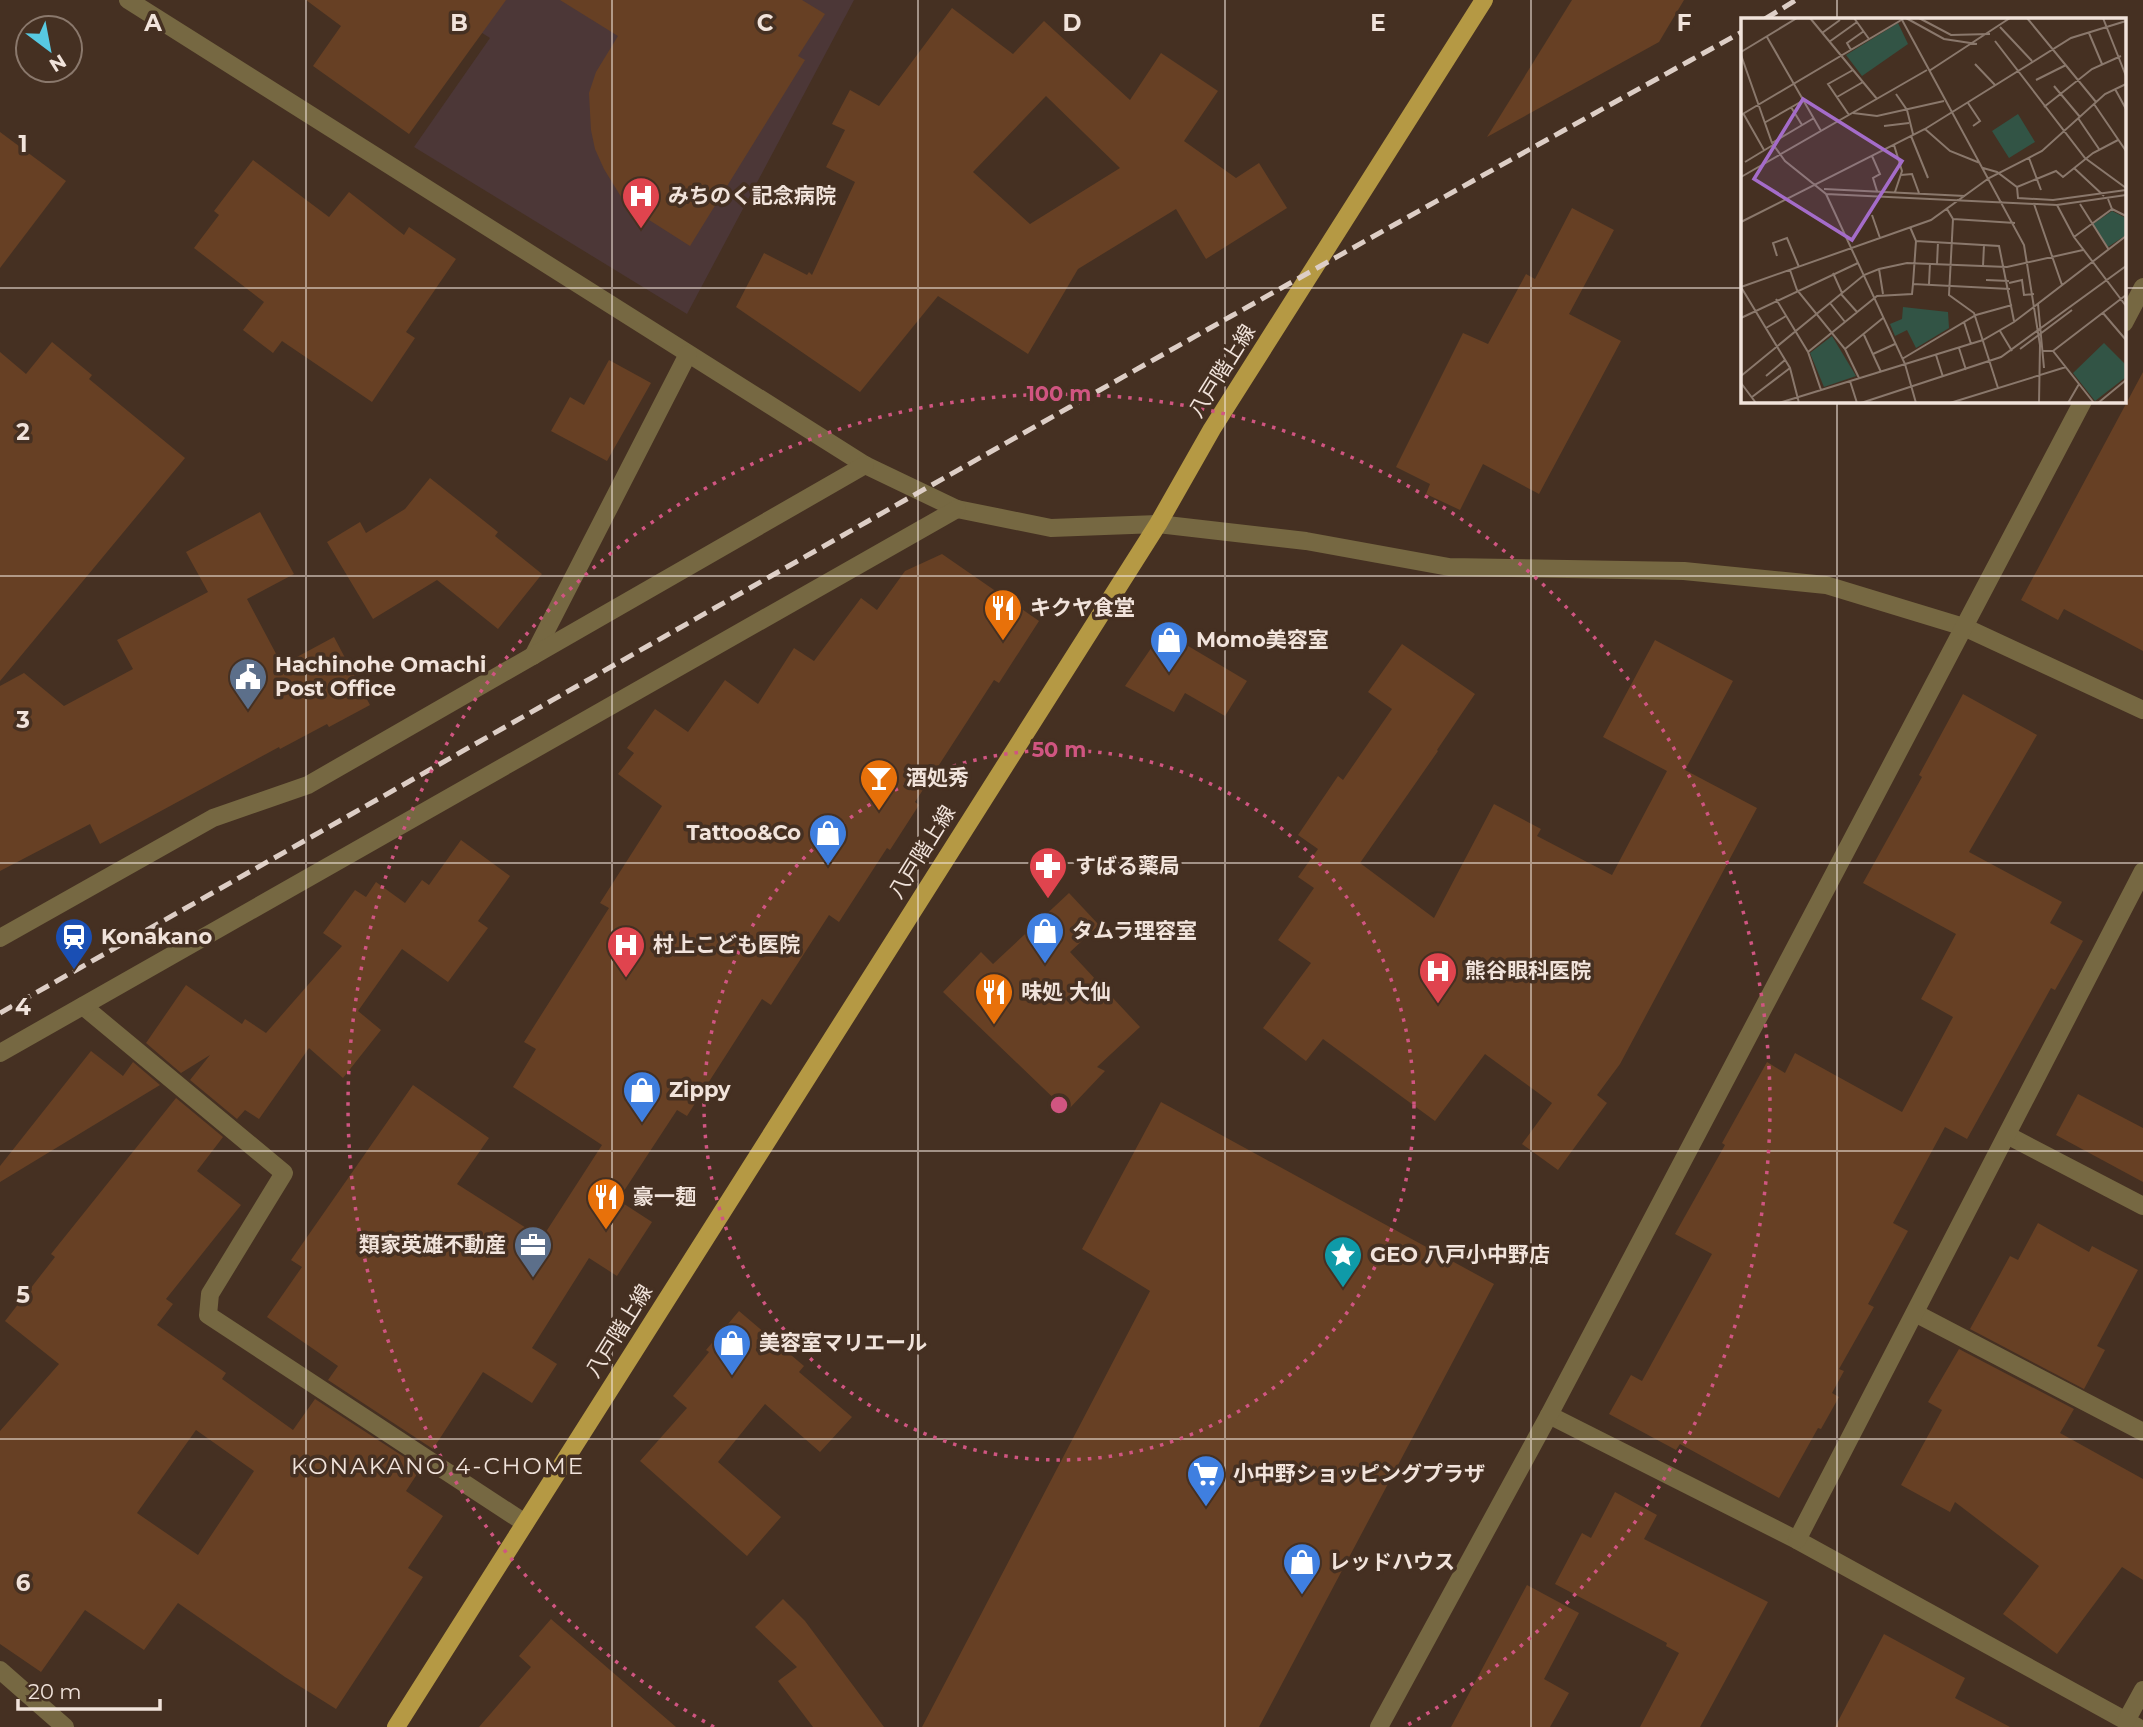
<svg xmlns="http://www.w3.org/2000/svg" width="2143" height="1727" font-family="Montserrat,'Noto Sans JP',sans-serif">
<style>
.medical{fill:#4c3737}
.building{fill:#674024;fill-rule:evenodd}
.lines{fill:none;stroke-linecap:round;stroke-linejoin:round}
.minor{stroke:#766842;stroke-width:18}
.major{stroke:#b59944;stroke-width:18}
.rail{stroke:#ddcec6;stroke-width:5;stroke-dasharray:14 7;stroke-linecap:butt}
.grid{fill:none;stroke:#f1e3db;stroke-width:2;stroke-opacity:0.55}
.ring{fill:none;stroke:#d05581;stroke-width:3.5;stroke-dasharray:3.5 7}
.labels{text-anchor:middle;stroke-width:7;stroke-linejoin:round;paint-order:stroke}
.poi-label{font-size:21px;font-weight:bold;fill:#f1e3db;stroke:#453022;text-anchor:start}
.street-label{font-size:21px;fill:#f1e3db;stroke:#453022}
.neighbourhood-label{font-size:23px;letter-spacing:2px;fill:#f1e3db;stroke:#453022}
.inset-road{fill:none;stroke:#8a786c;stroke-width:2}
.view{fill:#a46cc9;fill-opacity:0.15;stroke:#a46cc9;stroke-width:3.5}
.inset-edge{fill:none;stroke:#f1e3db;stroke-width:3.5}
.grid-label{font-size:23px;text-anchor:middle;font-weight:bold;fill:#f1e3db;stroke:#453022;stroke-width:7;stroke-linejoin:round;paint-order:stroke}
.centre{fill:#d05581;stroke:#453022;stroke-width:3.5}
.ring-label{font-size:21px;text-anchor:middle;font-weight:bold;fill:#d05581;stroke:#453022;stroke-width:7;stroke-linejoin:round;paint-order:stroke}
</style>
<rect width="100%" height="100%" fill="#453022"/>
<path class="medical" d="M 430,0 L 854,0 L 687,314 L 414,147 L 490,38 Z"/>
<g class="building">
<path d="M 306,0 L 506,0 L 409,134 L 313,66 L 341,26 Z"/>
<path d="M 560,0 L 802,0 L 825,14 L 798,56 L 805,60 L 690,246 L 635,211 L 623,200 L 604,169 L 595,149 L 591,130 L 589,93 L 596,72 L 618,36 Z"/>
<path d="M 1572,0 L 1684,0 L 1659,42 L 1487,137 Z"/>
<path d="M 952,8 L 1013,54 L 1044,21 L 1130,100 L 1161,53 L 1218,91 L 1184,141 L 1236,178 L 1259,163 L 1287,208 L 1206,259 L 1176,209 L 1078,269 L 1028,354 L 938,296 L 860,392 L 736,307 L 764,253 L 807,275 L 809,272 L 812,275 L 855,182 L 826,167 L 845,130 L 832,124 L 850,90 L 879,106 ZM 1046,96 L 1120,168 L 1030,224 L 973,172 Z"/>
<path d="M 0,132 L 66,181 L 0,268 Z"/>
<path d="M 253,160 L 329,217 L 349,192 L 404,235 L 409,227 L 456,259 L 406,332 L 415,338 L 372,402 L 282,341 L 273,353 L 243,330 L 264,302 L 194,248 L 219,215 L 214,211 Z"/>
<path d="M 1572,208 L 1614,230 L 1569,314 L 1621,341 L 1539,494 L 1483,464 L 1460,510 L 1426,494 L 1430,484 L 1396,467 L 1463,333 L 1488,344 L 1526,274 L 1535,279 Z"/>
<path d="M 52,342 L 92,375 L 89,379 L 185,458 L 0,681 L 0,352 L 26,374 Z"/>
<path d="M 609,360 L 651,383 L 607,461 L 551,431 L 570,397 L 584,405 Z"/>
<path d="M 2143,372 L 2143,651 L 2064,609 L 2058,620 L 2021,600 Z"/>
<path d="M 430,478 L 498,532 L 495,536 L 542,574 L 498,629 L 437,580 L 373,619 L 327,542 L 360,522 L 366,533 L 405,509 Z"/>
<path d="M 260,512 L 294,574 L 247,599 L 282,665 L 334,637 L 370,705 L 329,727 L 327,724 L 280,749 L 279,747 L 100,844 L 90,824 L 0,871 L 0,686 L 24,673 L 64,706 L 133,669 L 117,640 L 208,592 L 186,552 Z"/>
<path d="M 942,554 L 1039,621 L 999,683 L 994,680 L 915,802 L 919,805 L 890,850 L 887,848 L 839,922 L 829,915 L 771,1005 L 762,999 L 687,1116 L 677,1110 L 618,1200 L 652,1222 L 617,1276 L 589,1258 L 532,1348 L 557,1364 L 532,1403 L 483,1372 L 433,1449 L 328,1380 L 338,1366 L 267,1317 L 302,1267 L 291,1260 L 413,1085 L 489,1138 L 457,1184 L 542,1238 L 602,1145 L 513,1087 L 536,1049 L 524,1042 L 609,908 L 600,903 L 662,806 L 618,774 L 634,753 L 627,748 L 655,709 L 688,732 L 725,680 L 758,704 L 794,648 L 814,661 L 861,598 L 877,610 L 905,571 Z"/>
<path d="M 1163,631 L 1247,681 L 1225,716 L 1185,693 L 1174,712 L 1125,686 Z"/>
<path d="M 1655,640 L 1733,681 L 1685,770 L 1757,808 L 1620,1064 L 1597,1095 L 1607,1103 L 1558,1170 L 1522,1144 L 1552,1103 L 1485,1054 L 1435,1121 L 1323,1039 L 1306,1061 L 1263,1028 L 1311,963 L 1278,940 L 1314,888 L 1298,877 L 1318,849 L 1298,835 L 1338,776 L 1343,780 L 1392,709 L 1368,692 L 1402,644 L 1475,694 L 1437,750 L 1438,751 L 1360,863 L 1434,918 L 1494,804 L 1541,829 L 1537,836 L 1612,875 L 1667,771 L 1603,737 Z"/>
<path d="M 1963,694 L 2037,735 L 1969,852 L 2062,902 L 2050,923 L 2083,941 L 2055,990 L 2051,988 L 1967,1139 L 1945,1127 L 1893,1223 L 1908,1231 L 1868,1304 L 1874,1307 L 1839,1369 L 1844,1371 L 1832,1393 L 1839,1397 L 1821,1429 L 1818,1428 L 1779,1498 L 1680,1444 L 1676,1450 L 1609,1414 L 1631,1375 L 1642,1381 L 1712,1254 L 1675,1234 L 1725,1145 L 1722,1143 L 1767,1062 L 1785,1073 L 1795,1053 L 1902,1112 L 1953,1017 L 1921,999 L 1956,934 L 1863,883 L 1922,777 L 1919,775 Z"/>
<path d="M 461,840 L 510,876 L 478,921 L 488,928 L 448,982 L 402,949 L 358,1011 L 381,1030 L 343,1078 L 309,1048 L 259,1119 L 245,1110 L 237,1119 L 190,1080 L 210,1055 L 181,1073 L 146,1043 L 186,985 L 242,1024 L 245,1019 L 266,1033 L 342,946 L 323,933 L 355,890 L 366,897 L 376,882 L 405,903 L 422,880 L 429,885 Z"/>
<path d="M 1069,893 L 1099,925 L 1070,952 L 1140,1027 L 1097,1067 L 1105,1071 L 1067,1111 L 943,992 L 981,952 L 993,964 Z"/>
<path d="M 91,1051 L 123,1076 L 133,1062 L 160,1085 L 0,1182 L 0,1166 Z"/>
<path d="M 2078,1094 L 2143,1128 L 2143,1182 L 2056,1135 Z"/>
<path d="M 176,1098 L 223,1137 L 197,1171 L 241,1205 L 166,1299 L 173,1304 L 157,1325 L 226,1373 L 222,1379 L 293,1430 L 315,1399 L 421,1468 L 406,1491 L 443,1516 L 408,1568 L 423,1577 L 336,1709 L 285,1677 L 178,1603 L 144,1650 L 85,1610 L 41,1672 L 0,1644 L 0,1431 L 59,1364 L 5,1321 L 55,1257 L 51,1254 ZM 196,1430 L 254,1471 L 198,1555 L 137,1513 Z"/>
<path d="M 1161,1102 L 1494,1284 L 1259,1727 L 922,1727 L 1150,1291 L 1082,1249 Z"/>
<path d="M 2038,1223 L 2089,1252 L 2092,1246 L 2138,1270 L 2097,1346 L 2105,1350 L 2084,1389 L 1970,1329 L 2010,1256 L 2018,1260 Z"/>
<path d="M 739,1311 L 804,1366 L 799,1372 L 852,1417 L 820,1452 L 765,1404 L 718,1462 L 781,1517 L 747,1556 L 640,1461 L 687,1408 L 673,1396 L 709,1352 L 706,1350 Z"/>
<path d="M 1959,1349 L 2074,1409 L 2060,1433 L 2143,1479 L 2143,1580 L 2122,1567 L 2057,1654 L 2003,1614 L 2039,1566 L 1955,1502 L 1950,1512 L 1901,1485 L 1942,1410 L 1928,1402 Z"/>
<path d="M 1615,1492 L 1657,1515 L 1644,1539 L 1768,1602 L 1700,1727 L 1640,1727 L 1679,1653 L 1666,1646 L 1667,1643 L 1555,1584 L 1582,1533 L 1591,1538 Z"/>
<path d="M 1527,1585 L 1579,1613 L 1544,1679 L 1569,1693 L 1550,1727 L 1451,1727 Z"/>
<path d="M 783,1599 L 805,1621 L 884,1727 L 813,1727 L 778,1681 L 797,1667 L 755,1627 Z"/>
<path d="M 551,1619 L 676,1727 L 479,1727 L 531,1667 L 519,1656 Z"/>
<path d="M 1884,1634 L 1965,1678 L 1955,1698 L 2010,1727 L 1835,1727 Z"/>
</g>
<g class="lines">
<g class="minor">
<path d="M 128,0 L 865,465 L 957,509 L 1051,528 L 1158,524 L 1306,541 L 1449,567 L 1684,571 L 1826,585 L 1964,627 L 2143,710"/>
<path d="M 2124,323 L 2143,287"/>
<path d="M 533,656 L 688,354"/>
<path d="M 0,938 L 213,818 L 308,785 L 865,465"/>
<path d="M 83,1006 L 284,1173 L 210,1294 L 208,1315 L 525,1523"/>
<path d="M 0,1053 L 957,509"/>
<path d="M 2007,1135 L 2143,1206"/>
<path d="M 1915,1313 L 2143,1432"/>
<path d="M 1549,1415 L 1797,1540 L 2137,1727"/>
<path d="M 1797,1540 L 2143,871"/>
<path d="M 0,1670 L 65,1727"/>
<path d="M 2126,1721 L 2143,1690"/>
<path d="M 1379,1727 L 1549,1415 L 2083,401"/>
</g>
<path class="major" d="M 396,1727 L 1158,524 L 1212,429 L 1484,0"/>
<g class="rail">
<path d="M 1765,19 L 1796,0"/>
<path d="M 0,1013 C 580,686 1158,353 1742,32"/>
</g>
</g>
<path class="grid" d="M 306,0 L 306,1727M 612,0 L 612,1727M 918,0 L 918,1727M 1225,0 L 1225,1727M 1531,0 L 1531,1727M 1837,0 L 1837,19M 0,288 L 1742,288M 2124,288 L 2143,288M 1837,401 L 1837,1727M 0,576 L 2143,576M 0,863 L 2143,863M 0,1151 L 2143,1151M 0,1439 L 2143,1439"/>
<g class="ring">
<circle cx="1059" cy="1105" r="355"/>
<path d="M714 1727A711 711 0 1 1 1404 1727"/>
</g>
<defs>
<symbol id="hospital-pin" viewBox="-11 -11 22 30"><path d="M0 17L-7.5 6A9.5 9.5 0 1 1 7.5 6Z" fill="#e0444e" stroke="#453022"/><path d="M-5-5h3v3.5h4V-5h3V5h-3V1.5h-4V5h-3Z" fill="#fff"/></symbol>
<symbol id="restaurant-pin" viewBox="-11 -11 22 30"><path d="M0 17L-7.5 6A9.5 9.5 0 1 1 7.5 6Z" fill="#e8710a" stroke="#453022"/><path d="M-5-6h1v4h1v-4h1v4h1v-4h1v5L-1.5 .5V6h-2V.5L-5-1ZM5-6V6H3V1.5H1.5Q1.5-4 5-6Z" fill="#fff"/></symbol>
<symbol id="shop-pin" viewBox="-11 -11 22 30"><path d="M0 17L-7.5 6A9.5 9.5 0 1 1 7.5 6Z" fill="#3f7fe0" stroke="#453022"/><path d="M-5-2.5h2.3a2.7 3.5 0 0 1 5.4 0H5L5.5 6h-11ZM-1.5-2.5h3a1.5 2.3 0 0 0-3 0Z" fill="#fff"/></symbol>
<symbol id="civic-pin" viewBox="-11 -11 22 30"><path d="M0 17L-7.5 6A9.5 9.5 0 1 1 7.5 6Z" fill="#5c6f8a" stroke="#453022"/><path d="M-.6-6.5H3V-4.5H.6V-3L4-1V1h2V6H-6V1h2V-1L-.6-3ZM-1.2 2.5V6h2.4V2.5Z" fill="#fff"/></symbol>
<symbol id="bar-pin" viewBox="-11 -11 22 30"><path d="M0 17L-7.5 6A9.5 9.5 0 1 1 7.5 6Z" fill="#e8710a" stroke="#453022"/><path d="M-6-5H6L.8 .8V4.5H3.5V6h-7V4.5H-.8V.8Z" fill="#fff"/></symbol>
<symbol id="pharmacy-pin" viewBox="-11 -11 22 30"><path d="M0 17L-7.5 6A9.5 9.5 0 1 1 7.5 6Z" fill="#e0444e" stroke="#453022"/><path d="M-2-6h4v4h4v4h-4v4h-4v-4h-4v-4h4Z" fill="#fff"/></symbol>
<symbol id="station-pin" viewBox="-11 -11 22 30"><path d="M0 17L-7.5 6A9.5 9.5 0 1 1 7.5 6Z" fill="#1a4fb4" stroke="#453022"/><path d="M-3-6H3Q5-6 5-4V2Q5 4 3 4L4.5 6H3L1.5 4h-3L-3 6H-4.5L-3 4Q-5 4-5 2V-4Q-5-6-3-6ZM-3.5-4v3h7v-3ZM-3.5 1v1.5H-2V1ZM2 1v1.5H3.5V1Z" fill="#fff"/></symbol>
<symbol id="office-pin" viewBox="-11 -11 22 30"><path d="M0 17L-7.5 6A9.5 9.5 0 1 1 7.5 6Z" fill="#5c6f8a" stroke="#453022"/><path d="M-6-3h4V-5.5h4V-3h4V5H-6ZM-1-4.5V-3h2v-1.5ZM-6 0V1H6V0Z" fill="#fff"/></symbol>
<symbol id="sight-pin" viewBox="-11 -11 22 30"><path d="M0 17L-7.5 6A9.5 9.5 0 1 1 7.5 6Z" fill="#0f9aa8" stroke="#453022"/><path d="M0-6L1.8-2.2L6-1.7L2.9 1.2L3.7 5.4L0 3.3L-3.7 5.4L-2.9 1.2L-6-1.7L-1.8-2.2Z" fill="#fff"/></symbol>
<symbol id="supermarket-pin" viewBox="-11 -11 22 30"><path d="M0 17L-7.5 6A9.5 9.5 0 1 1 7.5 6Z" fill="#3f7fe0" stroke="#453022"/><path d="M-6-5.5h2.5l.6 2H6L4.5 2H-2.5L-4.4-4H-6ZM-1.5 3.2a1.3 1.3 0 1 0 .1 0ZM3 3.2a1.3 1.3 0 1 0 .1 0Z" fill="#fff"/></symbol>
</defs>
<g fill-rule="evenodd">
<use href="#hospital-pin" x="619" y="174" width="44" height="60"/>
<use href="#restaurant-pin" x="981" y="586" width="44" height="60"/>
<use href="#shop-pin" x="1147" y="618" width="44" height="60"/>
<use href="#civic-pin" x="226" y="655" width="44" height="60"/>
<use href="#bar-pin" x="857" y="756" width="44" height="60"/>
<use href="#shop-pin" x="806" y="811" width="44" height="60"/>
<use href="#pharmacy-pin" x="1026" y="844" width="44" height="60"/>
<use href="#shop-pin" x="1023" y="909" width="44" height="60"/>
<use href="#station-pin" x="52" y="915" width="44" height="60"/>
<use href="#hospital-pin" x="604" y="923" width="44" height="60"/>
<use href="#hospital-pin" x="1416" y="949" width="44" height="60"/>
<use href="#restaurant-pin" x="972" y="970" width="44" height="60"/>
<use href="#shop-pin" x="620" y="1068" width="44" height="60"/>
<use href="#restaurant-pin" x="584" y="1175" width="44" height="60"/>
<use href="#office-pin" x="511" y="1223" width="44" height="60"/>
<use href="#sight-pin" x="1321" y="1233" width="44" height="60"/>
<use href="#shop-pin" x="710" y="1321" width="44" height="60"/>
<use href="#supermarket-pin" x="1184" y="1452" width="44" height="60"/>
<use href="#shop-pin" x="1280" y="1540" width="44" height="60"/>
</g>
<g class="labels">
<g class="poi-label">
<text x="668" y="203">みちのく記念病院</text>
<text x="1030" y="615">キクヤ食堂</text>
<text x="1196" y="647">Momo美容室</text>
<text x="275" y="672">Hachinohe Omachi<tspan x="275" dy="24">Post Office</tspan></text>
<text x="906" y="785">酒処秀</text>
<text x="801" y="840" text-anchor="end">Tattoo&amp;Co</text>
<text x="1075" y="873">すばる薬局</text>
<text x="1072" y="938">タムラ理容室</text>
<text x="101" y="944">Konakano</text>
<text x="653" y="952">村上こども医院</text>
<text x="1465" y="978">熊谷眼科医院</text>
<text x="1021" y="999">味処 大仙</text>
<text x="669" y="1097">Zippy</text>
<text x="633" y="1204">豪一麺</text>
<text x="506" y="1252" text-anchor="end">類家英雄不動産</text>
<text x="1370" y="1262">GEO 八戸小中野店</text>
<text x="759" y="1350">美容室マリエール</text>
<text x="1233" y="1481">小中野ショッピングプラザ</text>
<text x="1329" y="1569">レッドハウス</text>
</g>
<g class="street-label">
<text transform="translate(1222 371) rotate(-58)" y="7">八戸階上線</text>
<text transform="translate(922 852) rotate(-58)" y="7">八戸階上線</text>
<text transform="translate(619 1331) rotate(-58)" y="7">八戸階上線</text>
</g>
<g class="neighbourhood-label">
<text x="438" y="1474">KONAKANO 4-CHOME</text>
</g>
</g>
<g transform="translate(1741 18)">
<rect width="385" height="385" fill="#453022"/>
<path d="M 157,5 L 167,26 L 121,58 L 105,37 ZM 277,96 L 294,124 L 268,140 L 251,113 ZM 371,193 L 385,200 L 385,217 L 367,229 L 352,206 ZM 162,289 L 207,294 L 208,310 L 175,330 L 166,312 L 154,318 L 149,306 L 161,301 ZM 91,318 L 115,358 L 83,369 L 69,335 ZM 363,325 L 385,347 L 385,359 L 354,383 L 332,355 Z" fill="#325445"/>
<path class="inset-road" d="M 69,0 L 136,81M 113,0 L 128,21M 160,0 L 283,227 L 299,327 L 298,385M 165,0 L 203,21 L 236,26M 178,0 L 210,17 L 249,16M 286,0 L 355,84M 362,0 L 385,58M 259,9 L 291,43M 81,15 L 99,2M 348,15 L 361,46M 26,19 L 80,113M 254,23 L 344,140 L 385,170M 88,24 L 116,4M 110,32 L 106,25 L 123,13M 0,34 L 56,0M 0,37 L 31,125 L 44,143 L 85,176 L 164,346 L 175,385M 234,46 L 254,67M 188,53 L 269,0M 295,62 L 325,47M 313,68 L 339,99M 374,71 L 385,91M 155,76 L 166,92 L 172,116M 96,79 L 122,64M 227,85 L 239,103 L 232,108M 353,86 L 385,133M 50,89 L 61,107M 303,89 L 351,51 L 380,38M 2,95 L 23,132M 112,95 L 136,98 L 203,83M 0,97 L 162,1M 108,97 L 87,66 L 112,52M 337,100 L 358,131M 23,105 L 63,82M 143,108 L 168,105M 184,111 L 209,133 L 239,145M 170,118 L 187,160M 31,125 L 73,100M 153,127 L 161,153 L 154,174M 131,138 L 139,156 L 132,160 L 136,173M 288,140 L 300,172M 4,144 L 32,127M 242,150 L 256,154 L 276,169 L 315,153 L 322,159 L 352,135 L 377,122M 333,150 L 363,178M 160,157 L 171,156 L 178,175M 0,159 L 186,52M 276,169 L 277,180 L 312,182 L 385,172M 83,171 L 224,178M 85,176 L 316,187 L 385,177M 367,181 L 371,191 L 385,198M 293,186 L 321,267M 339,186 L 368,232M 316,187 L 333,219 L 385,288M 206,191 L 212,201 L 208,277 L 233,295 L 257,370M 131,197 L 139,220M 212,201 L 274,205M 0,204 L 184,111 L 330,20 L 385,3M 169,209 L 175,223 L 172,266M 333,219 L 371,191M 175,223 L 258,228 L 273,303M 36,238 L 32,225 L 46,220 L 58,249M 196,246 L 197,224M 242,248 L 243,227M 138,251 L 142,276M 49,252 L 56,272 L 104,331 L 118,360M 92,255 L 101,275M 245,262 L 268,263M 268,265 L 281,262 L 283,277 L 293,276M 188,266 L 189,245M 0,269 L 190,202 L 248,160 L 301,133 L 364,76 L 385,66M 0,269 L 49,350 L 58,385M 100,276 L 116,294M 35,281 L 67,334 L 80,372M 89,285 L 104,304M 297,286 L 303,350M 362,295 L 385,322M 0,300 L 117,245M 223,304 L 230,326M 25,310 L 45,298M 259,313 L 271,333M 123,317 L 140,354M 218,330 L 225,352M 104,331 L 142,300M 279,331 L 331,292M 301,333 L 312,333 L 353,385M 312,333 L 385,277M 67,334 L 136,278 L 171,276 L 172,266 L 269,271M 132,336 L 154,326M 195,337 L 202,359M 161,341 L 235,297 L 271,287M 0,358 L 123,257 L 138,251 L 166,245 L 266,249 L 342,232M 25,358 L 44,342M 109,363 L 116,385M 0,365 L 15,385M 11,379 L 49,350M 38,385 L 242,322 L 273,304 L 385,218M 120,385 L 260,339 L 385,248M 209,385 L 325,349M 327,385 L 338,366M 357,385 L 385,362"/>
<path class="view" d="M 62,81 L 161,143 L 111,222 L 13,161 Z"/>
<rect width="385" height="385" class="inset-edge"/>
</g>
<g class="grid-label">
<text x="153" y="31">A</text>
<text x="459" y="31">B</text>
<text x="765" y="31">C</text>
<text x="1072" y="31">D</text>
<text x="1378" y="31">E</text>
<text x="1684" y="31">F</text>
<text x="23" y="152">1</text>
<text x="23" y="440">2</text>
<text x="23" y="728">3</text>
<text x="23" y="1015">4</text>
<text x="23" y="1303">5</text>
<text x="23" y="1591">6</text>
</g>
<circle cx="1059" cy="1105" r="10" class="centre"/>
<g class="ring-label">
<text x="1059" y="401">100 m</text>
<text x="1059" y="757">50 m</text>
</g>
<g transform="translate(49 49) rotate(148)"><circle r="33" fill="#453022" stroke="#8a786c" stroke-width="2"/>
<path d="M0-5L12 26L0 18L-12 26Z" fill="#57c9e2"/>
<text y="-10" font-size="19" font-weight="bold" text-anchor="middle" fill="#f1e3db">N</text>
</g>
<path d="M18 1699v10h142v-10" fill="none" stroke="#f1e3db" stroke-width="3.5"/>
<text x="28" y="1699" font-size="21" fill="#f1e3db" stroke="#453022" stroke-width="5" paint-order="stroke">20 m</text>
</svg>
